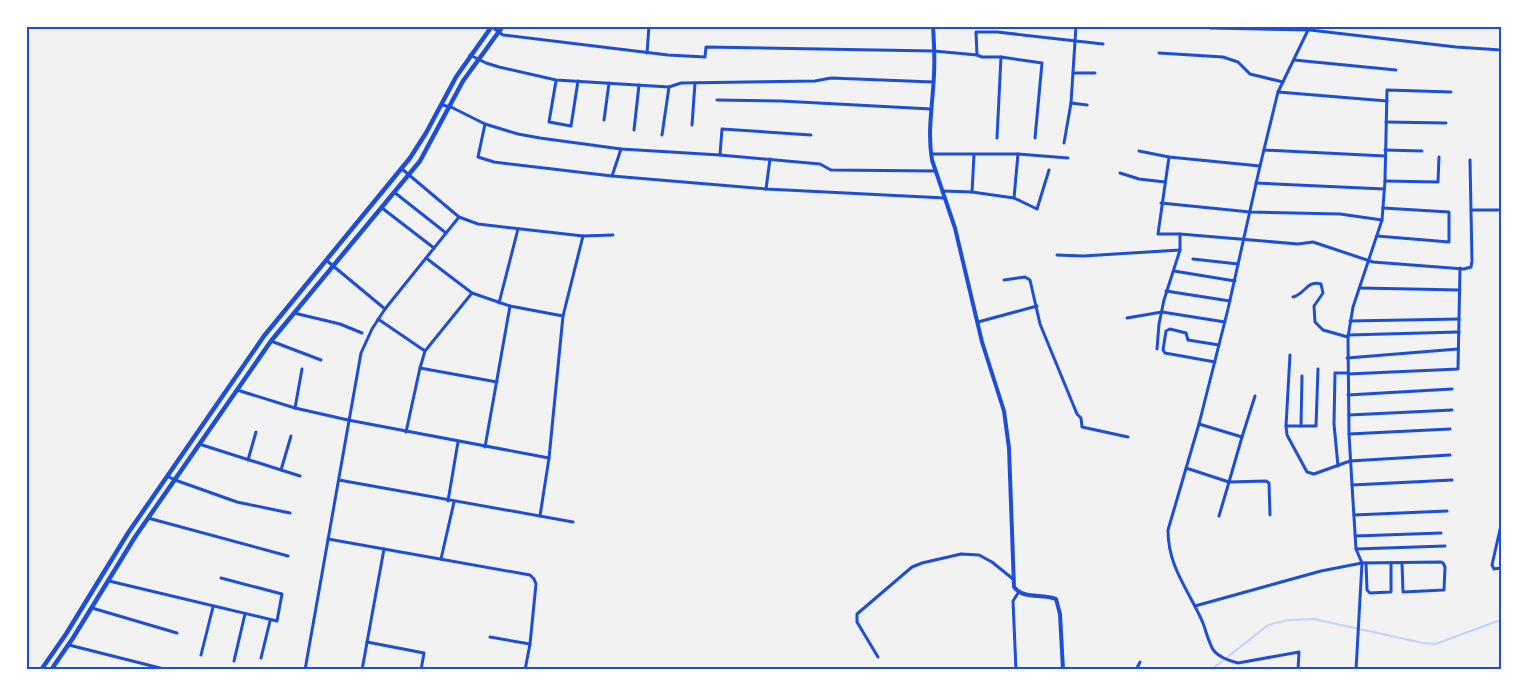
<svg xmlns="http://www.w3.org/2000/svg" width="1527" height="696" font-family="'Times New Roman',serif">
<style>
.lines{fill:none;stroke-linecap:round;stroke-linejoin:round}
.stream{stroke:#bfd3fe;stroke-width:2}
.minor{stroke:#1d4ed8;stroke-width:3}
.tertiary{stroke:#1d4ed8;stroke-width:4}
.secondary{stroke:#1d4ed8;stroke-width:4.5}
.neatline{fill:none;stroke:#1d4ed8;stroke-width:2}
</style>
<rect width="100%" height="100%" fill="#f2f2f2"/>
<g class="lines">
<path class="stream" d="M 1211,670 L 1268,625 L 1288,620 L 1314,619 L 1423,643 L 1435,644 L 1501,620"/>
<g class="minor">
<path d="M 492,27 L 503,35 L 668,55 L 705,57 L 706,47 L 934,51 L 977,55 L 982,57 L 1001,57 L 1042,63 L 1035,138"/>
<path d="M 1210,28 L 1310,30 L 1456,47 L 1501,50"/>
<path d="M 647,53 L 649,26"/>
<path d="M 1159,53 L 1223,57 L 1238,62 L 1250,74 L 1283,82"/>
<path d="M 470,55 L 486,63 L 499,67 L 556,80 L 669,87 L 681,83 L 815,81 L 831,78 L 933,82"/>
<path d="M 977,55 L 976,32 L 997,32 L 1103,44"/>
<path d="M 1294,60 L 1396,70"/>
<path d="M 1073,73 L 1095,73"/>
<path d="M 556,81 L 549,122 L 571,126 L 578,81"/>
<path d="M 1278,92 L 1387,101"/>
<path d="M 717,100 L 781,101 L 931,109"/>
<path d="M 1071,103 L 1087,105"/>
<path d="M 442,105 L 451,107 L 485,124 L 478,157 L 494,162 L 612,176 L 766,189 L 945,198"/>
<path d="M 604,120 L 609,83"/>
<path d="M 1386,122 L 1446,123"/>
<path d="M 485,124 L 518,134 L 540,138 L 621,149 L 720,155 L 820,164 L 831,170 L 936,171"/>
<path d="M 692,125 L 695,83"/>
<path d="M 634,130 L 639,85"/>
<path d="M 662,135 L 669,87"/>
<path d="M 997,138 L 1001,57"/>
<path d="M 1064,143 L 1071,103 L 1076,26"/>
<path d="M 1264,150 L 1385,156"/>
<path d="M 1385,150 L 1422,151"/>
<path d="M 1139,151 L 1169,157 L 1260,166"/>
<path d="M 931,154 L 1018,154 L 1068,158"/>
<path d="M 720,155 L 722,129 L 811,135"/>
<path d="M 1169,157 L 1158,234 L 1180,234 L 1298,244 L 1313,242 L 1373,262 L 1464,269 L 1471,267 L 1472,261 L 1470,160"/>
<path d="M 402,169 L 459,217 L 478,224 L 583,236 L 613,235"/>
<path d="M 1120,173 L 1139,179 L 1165,182"/>
<path d="M 612,176 L 621,149"/>
<path d="M 1385,181 L 1438,182 L 1439,157"/>
<path d="M 1256,183 L 1384,189"/>
<path d="M 766,189 L 770,159"/>
<path d="M 943,191 L 972,192 L 1014,198 L 1037,209 L 1049,170"/>
<path d="M 394,192 L 446,233"/>
<path d="M 972,192 L 974,155"/>
<path d="M 1014,198 L 1018,154"/>
<path d="M 1161,203 L 1250,212 L 1340,214 L 1382,220"/>
<path d="M 382,208 L 434,248"/>
<path d="M 1471,210 L 1501,210"/>
<path d="M 1377,236 L 1449,242 L 1449,212 L 1383,208"/>
<path d="M 1057,255 L 1083,256 L 1180,250"/>
<path d="M 426,258 L 472,293 L 510,306 L 563,316"/>
<path d="M 1193,259 L 1238,264"/>
<path d="M 326,260 L 385,309"/>
<path d="M 1174,271 L 1235,281"/>
<path d="M 1004,280 L 1025,277 L 1030,280 L 1040,324 L 1077,414 L 1081,418 L 1082,427 L 1128,437"/>
<path d="M 1360,288 L 1460,290"/>
<path d="M 1166,291 L 1230,301"/>
<path d="M 1293,297 C 1305,294 1307,280 1321,284 L 1323,293 L 1314,306 L 1315,322 L 1323,330 L 1348,337"/>
<path d="M 499,303 L 518,229"/>
<path d="M 294,313 L 340,324 L 362,333"/>
<path d="M 1127,318 L 1162,312 L 1225,322"/>
<path d="M 378,319 L 425,351"/>
<path d="M 1350,321 L 1459,319"/>
<path d="M 978,322 L 1037,306"/>
<path d="M 1348,335 L 1459,332"/>
<path d="M 271,341 L 321,360"/>
<path d="M 1157,349 L 1159,324 L 1164,300 L 1180,250 L 1180,234"/>
<path d="M 1290,355 L 1286,426 L 1287,435 L 1307,472 L 1314,474 L 1350,461 L 1450,455"/>
<path d="M 1347,358 L 1458,349"/>
<path d="M 1215,362 L 1165,353 L 1163,350 L 1166,331 L 1170,329 L 1186,333 L 1188,340 L 1219,345"/>
<path d="M 420,368 L 497,382"/>
<path d="M 1348,374 L 1458,369 L 1460,268"/>
<path d="M 237,390 L 295,408 L 348,420 L 549,458"/>
<path d="M 1348,395 L 1452,389"/>
<path d="M 295,408 L 302,369"/>
<path d="M 1349,415 L 1452,410"/>
<path d="M 1199,424 L 1242,437 L 1255,396"/>
<path d="M 1286,426 L 1316,426 L 1318,369"/>
<path d="M 1301,426 L 1302,376"/>
<path d="M 406,432 L 420,368 L 425,351 L 472,293"/>
<path d="M 1349,434 L 1450,429"/>
<path d="M 199,444 L 300,476"/>
<path d="M 485,447 L 510,306"/>
<path d="M 248,460 L 256,432"/>
<path d="M 1338,466 L 1334,424 L 1335,373 L 1348,373"/>
<path d="M 1186,468 L 1229,482 L 1242,437"/>
<path d="M 281,470 L 291,436"/>
<path d="M 167,476 L 175,480 L 237,502 L 290,513"/>
<path d="M 339,480 L 573,522"/>
<path d="M 1352,485 L 1452,480"/>
<path d="M 448,501 L 458,442"/>
<path d="M 1354,515 L 1447,511"/>
<path d="M 540,516 L 549,458 L 563,316 L 583,236"/>
<path d="M 1219,516 L 1229,482 L 1266,481 L 1269,483 L 1270,515"/>
<path d="M 148,518 L 288,556"/>
<path d="M 1501,525 L 1492,565 L 1494,569 L 1501,568"/>
<path d="M 1355,536 L 1441,533"/>
<path d="M 328,539 L 530,575 L 534,579 L 536,584 L 530,644 L 525,670"/>
<path d="M 1356,549 L 1445,546"/>
<path d="M 441,559 L 454,502"/>
<path d="M 1366,563 L 1367,590 L 1370,593 L 1391,592 L 1391,563"/>
<path d="M 109,581 L 277,621 L 282,594 L 221,578"/>
<path d="M 1195,606 L 1321,571 L 1362,563 L 1441,562 L 1443,563 L 1445,567 L 1444,590 L 1403,592 L 1402,563"/>
<path d="M 92,608 L 177,633"/>
<path d="M 490,637 L 530,644"/>
<path d="M 367,642 L 424,653 L 421,670"/>
<path d="M 69,645 L 168,670"/>
<path d="M 201,655 L 213,607"/>
<path d="M 878,657 L 857,622 L 857,614 L 912,567 L 922,563 L 961,554 L 979,555 L 992,562 L 1013,579"/>
<path d="M 261,658 L 270,621"/>
<path d="M 234,661 L 245,614"/>
<path d="M 305,670 L 361,353 L 372,329 L 385,309 L 459,217"/>
<path d="M 362,670 L 384,549"/>
<path d="M 1016,670 L 1013,601 L 1018,593"/>
<path d="M 1136,670 L 1140,662"/>
<path d="M 1298,670 L 1299,652 L 1238,663 C 1230,661 1220,658 1214,651 C 1209,644 1206,631 1203,623 C 1189,590 1168,568 1168,530 L 1199,424 L 1228,309 L 1260,166 L 1278,92 L 1310,26"/>
<path d="M 1356,670 L 1362,563 L 1356,549 L 1352,485 L 1349,434 L 1348,337 L 1353,307 L 1382,220 L 1385,181 L 1387,90 L 1451,92"/>
</g>
<path class="tertiary" d="M 933,26 C 934,42 935,58 934,74 C 933,103 927,131 932,160 L 955,228 L 982,342 L 1004,411 L 1009,448 L 1014,587 C 1024,600 1042,593 1056,599 L 1060,614 L 1063,670"/>
<g class="secondary">
<path d="M 41,670 L 66,634 L 128,533 L 264,336 L 410,158 L 426,133 L 456,77 L 492,26"/>
<path d="M 51,670 L 73,638 L 135,537 L 271,341 L 420,161 L 463,81 L 503,26"/>
</g>
</g>
<rect width="1527" height="696" fill="none" stroke="#ffffff" stroke-width="55"/>
<rect x="28" y="28" width="1472" height="640" class="neatline"/>
</svg>
